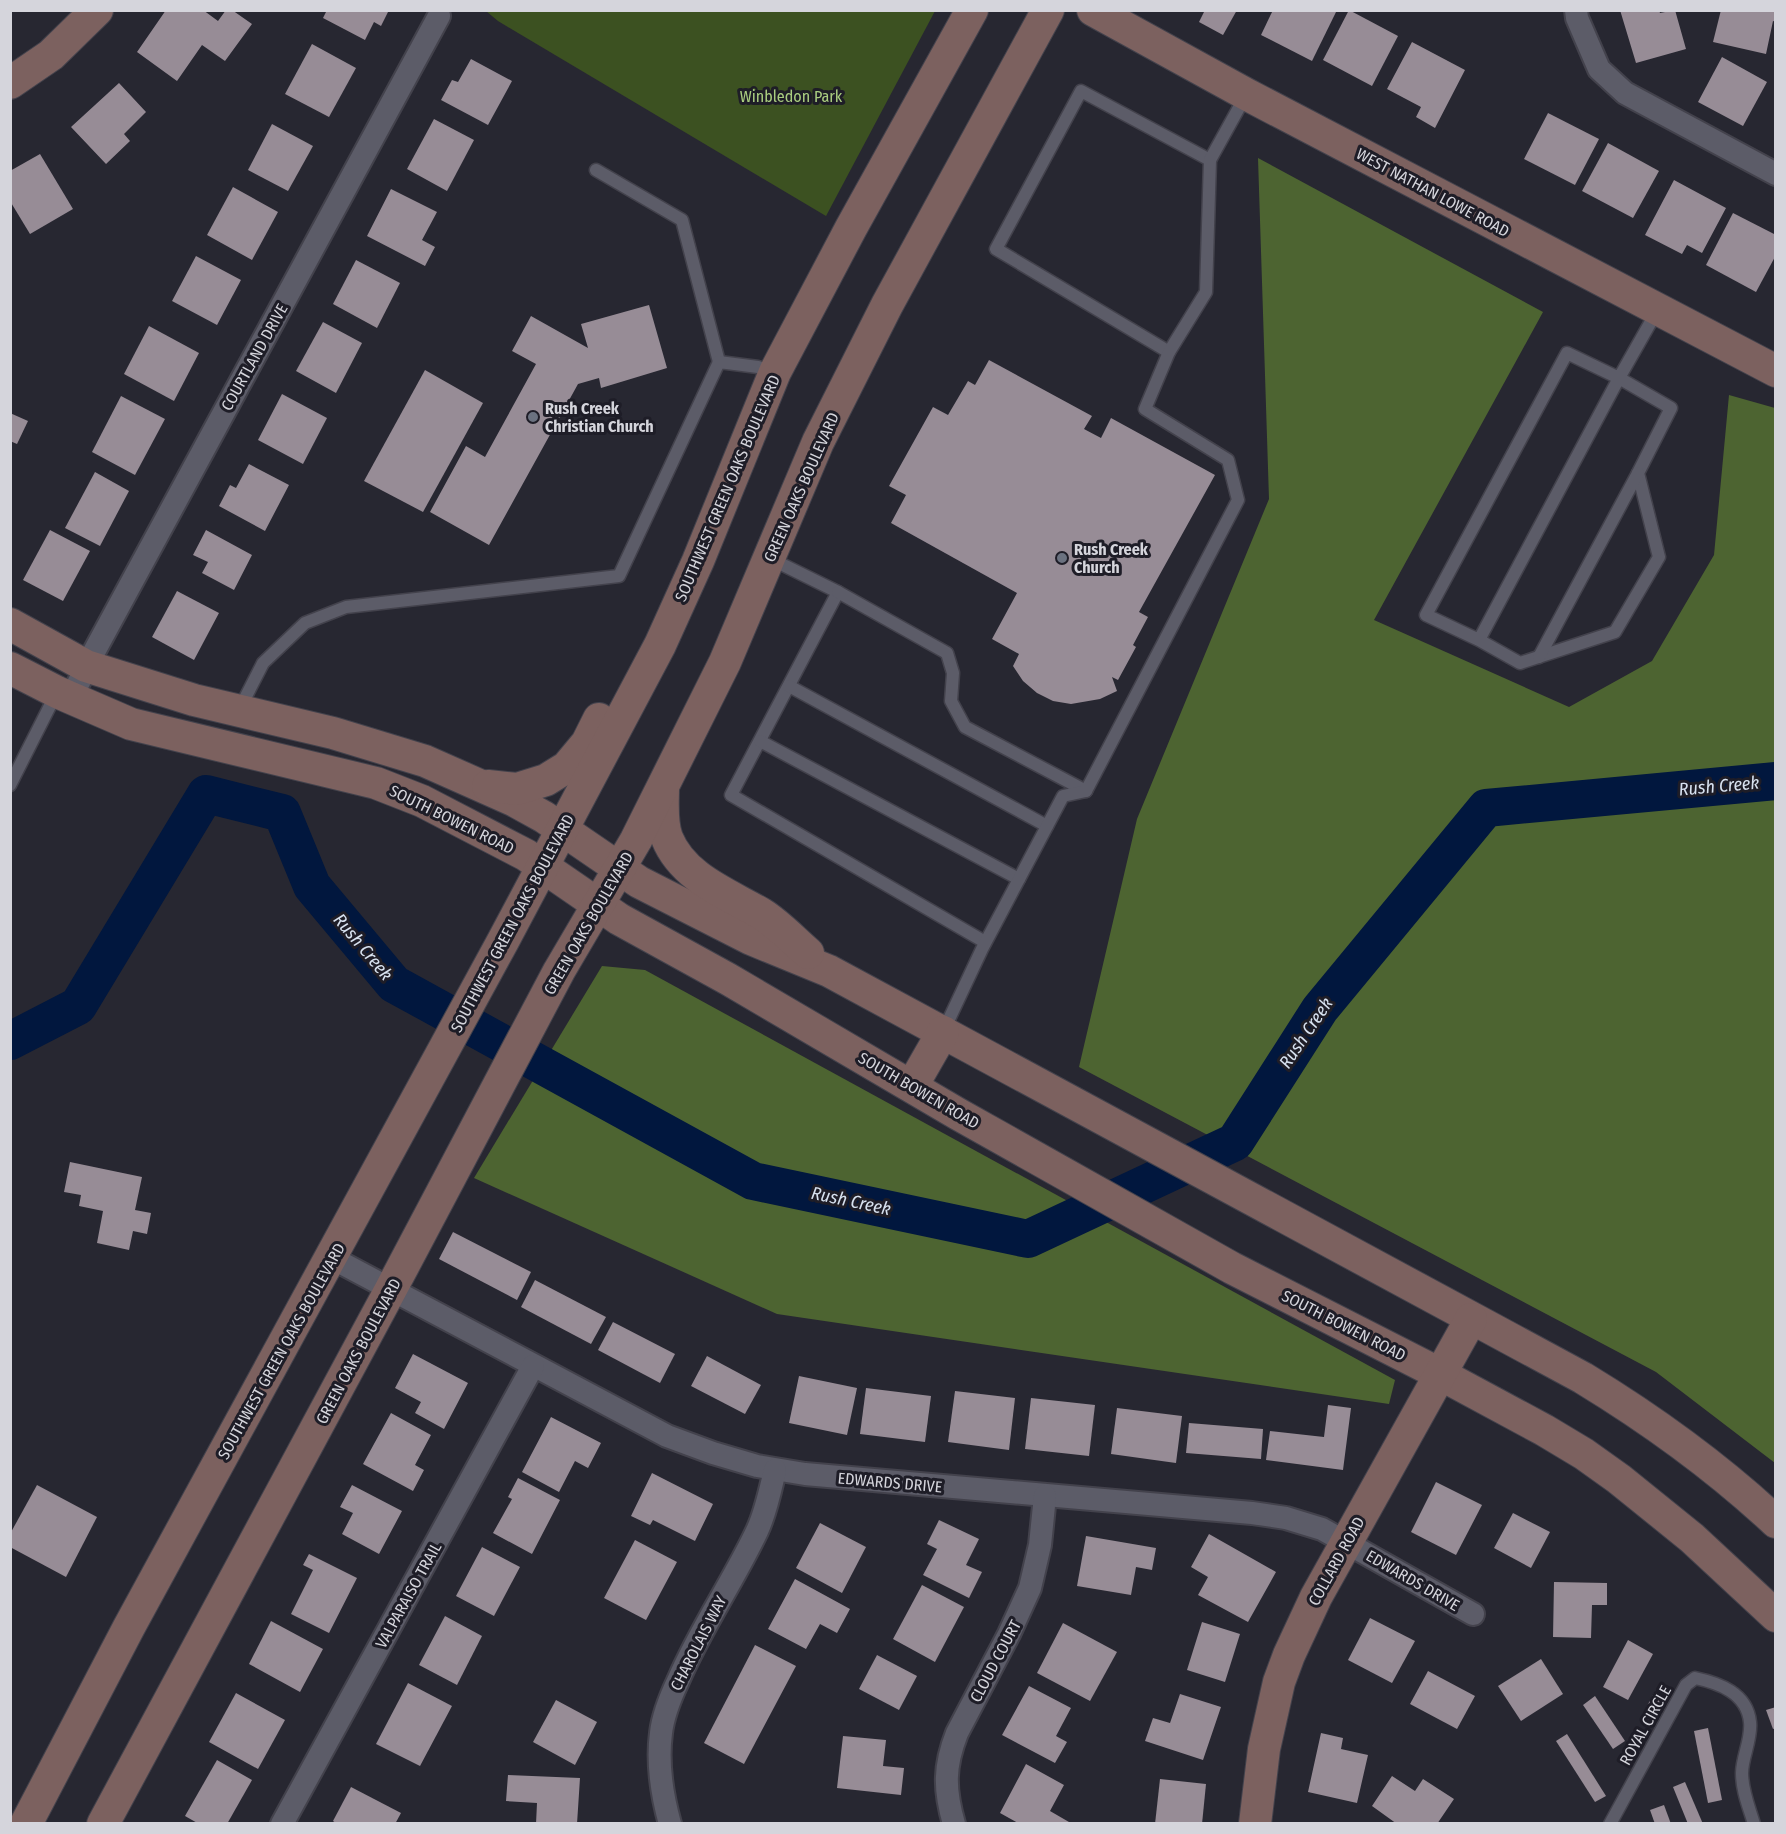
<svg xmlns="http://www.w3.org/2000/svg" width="1786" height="1834" font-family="'Fira Sans Condensed',sans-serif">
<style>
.green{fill:#3c5121}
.forest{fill:#4d6431}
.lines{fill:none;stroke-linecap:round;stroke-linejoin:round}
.river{stroke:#01173e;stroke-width:38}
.building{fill:#978c96}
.lane-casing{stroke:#43424c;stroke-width:15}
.street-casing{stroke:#43424c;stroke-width:26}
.secondary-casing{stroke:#43424c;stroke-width:34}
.lane{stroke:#5c5c68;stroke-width:12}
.street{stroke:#5c5c68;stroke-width:22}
.secondary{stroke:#7c615f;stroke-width:32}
.worship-dot{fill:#6b7280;stroke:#1e1d27;stroke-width:2}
.labels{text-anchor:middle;stroke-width:6;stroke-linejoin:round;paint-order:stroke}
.park-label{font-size:16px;fill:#aace80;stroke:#1e1d27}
.street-label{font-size:16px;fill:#d5d5dc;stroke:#1e1d27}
.poi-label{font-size:16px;font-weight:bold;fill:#d5d5dc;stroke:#1e1d27;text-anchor:start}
.water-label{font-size:18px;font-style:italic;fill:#d8e2f0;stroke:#1e1d27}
</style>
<rect width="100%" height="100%" fill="#272731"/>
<path class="green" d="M 486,11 L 935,11 L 826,216 L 498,21 Z"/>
<g class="forest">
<path d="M 1258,158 L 1543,312 L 1374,620 L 1569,707 L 1652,661 L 1714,555 L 1729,395 L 1775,408 L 1775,1463 L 1656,1372 L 1079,1067 L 1137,819 L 1269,499 Z"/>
<path d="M 602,966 L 645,970 L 1395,1380 L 1389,1404 L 777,1314 L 474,1178 Z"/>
</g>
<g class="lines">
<path class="river" d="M 10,1041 L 78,1006 L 206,794 L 282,813 L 312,886 L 394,984 L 753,1181 L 1028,1239 L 1235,1142 L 1320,1009 L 1486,808 L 1776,781"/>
</g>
<g class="building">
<path d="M 166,10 L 203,10 L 218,21 L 226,10 L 232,10 L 252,24 L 225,61 L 202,45 L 177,81 L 137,52 Z"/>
<path d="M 327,10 L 389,10 L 381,26 L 374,22 L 365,40 L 323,18 Z"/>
<path d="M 1205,10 L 1237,10 L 1223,35 L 1199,22 Z"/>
<path d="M 1273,10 L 1337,10 L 1312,61 L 1261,35 Z"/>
<path d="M 1349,10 L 1398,36 L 1372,86 L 1323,60 Z"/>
<path d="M 1620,10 L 1659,10 L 1660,13 L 1675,10 L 1686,49 L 1636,63 Z"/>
<path d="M 1721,10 L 1776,10 L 1776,22 L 1773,21 L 1766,54 L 1713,42 Z"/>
<path d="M 1412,42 L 1465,70 L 1435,128 L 1416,117 L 1421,107 L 1387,89 Z"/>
<path d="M 312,44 L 356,68 L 329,117 L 285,94 Z"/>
<path d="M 1722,57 L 1767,82 L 1743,126 L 1698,102 Z"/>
<path d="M 471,59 L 512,81 L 488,125 L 441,100 L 452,80 L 458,82 Z"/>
<path d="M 119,83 L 146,112 L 124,134 L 130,141 L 106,164 L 71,127 Z"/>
<path d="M 1548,113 L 1599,139 L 1575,185 L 1524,159 Z"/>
<path d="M 434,119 L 474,140 L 447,191 L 407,169 Z"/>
<path d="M 272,124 L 313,146 L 288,191 L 248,170 Z"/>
<path d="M 1608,143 L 1659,171 L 1633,218 L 1582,191 Z"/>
<path d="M 40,154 L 73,209 L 30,234 L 10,201 L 10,171 Z"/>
<path d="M 1674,180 L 1726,208 L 1702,253 L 1687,245 L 1682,254 L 1645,235 Z"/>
<path d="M 233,187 L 278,212 L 252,260 L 207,235 Z"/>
<path d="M 391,189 L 437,212 L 422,240 L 435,247 L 425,266 L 367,236 Z"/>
<path d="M 1733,213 L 1776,235 L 1776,255 L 1756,292 L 1706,265 Z"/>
<path d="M 196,256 L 241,280 L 217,325 L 172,301 Z"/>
<path d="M 356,260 L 400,283 L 377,328 L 333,304 Z"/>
<path d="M 649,305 L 667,368 L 601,388 L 599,378 L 578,384 L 489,545 L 430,512 L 466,446 L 485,457 L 536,364 L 512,351 L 531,316 L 588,348 L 581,324 Z"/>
<path d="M 323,322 L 362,343 L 336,393 L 296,371 Z"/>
<path d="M 149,326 L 199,353 L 174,401 L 124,374 Z"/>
<path d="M 989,360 L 1092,416 L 1084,429 L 1101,438 L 1111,418 L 1215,475 L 1139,612 L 1148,617 L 1133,645 L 1136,647 L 1118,680 L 1112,677 L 1117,691 L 1100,699 L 1071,704 L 1053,701 L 1037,693 L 1023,681 L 1013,666 L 1019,654 L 992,639 L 1017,593 L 891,523 L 906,495 L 889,486 L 933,407 L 948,415 L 968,381 L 975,385 Z"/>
<path d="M 425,370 L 483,403 L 423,512 L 364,481 Z"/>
<path d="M 282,394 L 327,418 L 303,464 L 258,440 Z"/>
<path d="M 121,396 L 165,419 L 135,475 L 92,452 Z"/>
<path d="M 10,413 L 28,421 L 17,444 L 10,441 Z"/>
<path d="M 249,464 L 289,485 L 265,531 L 219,506 L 230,485 L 236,488 Z"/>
<path d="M 95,472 L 129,491 L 100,546 L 65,528 Z"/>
<path d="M 50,530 L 90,551 L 63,601 L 23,580 Z"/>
<path d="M 206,530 L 252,555 L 234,590 L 202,573 L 208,562 L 193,555 Z"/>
<path d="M 177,591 L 219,613 L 194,660 L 152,637 Z"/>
<path d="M 70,1162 L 142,1177 L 135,1210 L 151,1213 L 147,1234 L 133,1231 L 129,1250 L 97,1243 L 103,1211 L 79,1206 L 81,1195 L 64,1192 Z"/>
<path d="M 453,1232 L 531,1272 L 517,1300 L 439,1259 Z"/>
<path d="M 535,1280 L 606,1317 L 591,1344 L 521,1307 Z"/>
<path d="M 613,1322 L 675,1354 L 660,1383 L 598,1350 Z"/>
<path d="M 413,1354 L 468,1383 L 444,1429 L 415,1413 L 421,1402 L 395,1388 Z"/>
<path d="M 707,1356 L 761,1385 L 745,1414 L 691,1386 Z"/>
<path d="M 799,1376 L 857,1388 L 847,1435 L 789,1423 Z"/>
<path d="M 866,1388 L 931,1396 L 925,1442 L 860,1434 Z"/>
<path d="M 955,1391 L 1015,1398 L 1009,1450 L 948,1442 Z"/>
<path d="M 1031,1398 L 1095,1405 L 1089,1456 L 1025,1449 Z"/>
<path d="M 1328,1405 L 1351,1408 L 1343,1470 L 1266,1460 L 1270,1431 L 1324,1437 Z"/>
<path d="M 1117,1408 L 1182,1416 L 1176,1463 L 1111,1454 Z"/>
<path d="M 391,1413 L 431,1435 L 415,1465 L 424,1470 L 413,1491 L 363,1464 Z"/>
<path d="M 551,1417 L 601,1443 L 588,1468 L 575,1461 L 559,1492 L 522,1472 Z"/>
<path d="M 1189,1423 L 1263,1429 L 1261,1459 L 1186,1453 Z"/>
<path d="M 652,1473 L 713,1504 L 695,1541 L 653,1520 L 650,1525 L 631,1516 Z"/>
<path d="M 518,1478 L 560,1500 L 532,1554 L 493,1533 L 512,1499 L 508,1497 Z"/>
<path d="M 1436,1482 L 1482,1505 L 1456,1555 L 1411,1532 Z"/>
<path d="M 37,1485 L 97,1517 L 66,1577 L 10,1547 L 10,1534 Z"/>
<path d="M 352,1485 L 402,1511 L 379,1554 L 342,1534 L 353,1513 L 340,1507 Z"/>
<path d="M 1513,1513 L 1550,1532 L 1531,1568 L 1494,1548 Z"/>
<path d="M 939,1520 L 979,1539 L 966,1565 L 982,1572 L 969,1598 L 923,1575 L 937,1549 L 927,1544 Z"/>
<path d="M 820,1523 L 866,1547 L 842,1593 L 796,1568 Z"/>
<path d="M 1209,1534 L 1276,1572 L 1248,1622 L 1198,1595 L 1208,1577 L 1191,1567 Z"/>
<path d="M 1086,1536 L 1156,1548 L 1152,1570 L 1136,1567 L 1131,1595 L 1077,1586 Z"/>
<path d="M 635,1540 L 677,1562 L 646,1620 L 604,1598 Z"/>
<path d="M 482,1547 L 520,1567 L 494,1616 L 456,1596 Z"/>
<path d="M 309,1554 L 357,1578 L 329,1633 L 291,1614 L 313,1570 L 303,1565 Z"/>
<path d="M 795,1579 L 850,1609 L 837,1633 L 820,1624 L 806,1649 L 768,1629 Z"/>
<path d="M 1554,1582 L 1607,1583 L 1607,1605 L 1592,1605 L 1591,1638 L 1553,1637 Z"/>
<path d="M 922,1585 L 964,1607 L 935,1662 L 893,1639 Z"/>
<path d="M 445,1616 L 482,1636 L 457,1685 L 419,1665 Z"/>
<path d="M 1370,1618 L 1415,1641 L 1392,1683 L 1348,1660 Z"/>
<path d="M 271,1621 L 323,1649 L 300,1692 L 249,1664 Z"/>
<path d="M 1202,1622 L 1240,1634 L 1225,1682 L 1187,1670 Z"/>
<path d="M 1063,1623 L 1117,1652 L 1090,1701 L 1037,1673 Z"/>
<path d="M 1628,1640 L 1653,1654 L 1628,1700 L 1603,1687 Z"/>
<path d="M 755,1645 L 796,1666 L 744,1764 L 704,1743 Z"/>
<path d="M 877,1655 L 917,1676 L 899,1710 L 859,1689 Z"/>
<path d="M 1541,1659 L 1563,1694 L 1521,1721 L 1498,1686 Z"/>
<path d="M 1428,1671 L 1475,1696 L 1457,1729 L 1410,1704 Z"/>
<path d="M 408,1683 L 452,1706 L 420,1766 L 376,1744 Z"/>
<path d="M 1029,1686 L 1071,1708 L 1056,1736 L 1067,1742 L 1055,1763 L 1002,1735 Z"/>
<path d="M 236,1693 L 285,1720 L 258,1769 L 209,1742 Z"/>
<path d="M 1654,1693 L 1665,1698 L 1656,1716 L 1645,1710 Z"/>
<path d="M 1180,1694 L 1221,1707 L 1203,1760 L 1145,1741 L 1153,1718 L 1170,1723 Z"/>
<path d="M 1595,1696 L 1625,1741 L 1613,1749 L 1583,1705 Z"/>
<path d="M 556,1700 L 597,1722 L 575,1765 L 533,1742 Z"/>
<path d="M 1776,1707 L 1776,1728 L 1773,1729 L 1766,1710 Z"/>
<path d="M 1708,1728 L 1722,1800 L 1708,1803 L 1694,1731 Z"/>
<path d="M 1321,1733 L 1343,1738 L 1341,1749 L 1368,1755 L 1357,1803 L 1308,1792 Z"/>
<path d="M 1567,1734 L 1606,1796 L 1595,1802 L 1556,1741 Z"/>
<path d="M 843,1736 L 886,1740 L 883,1766 L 904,1768 L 901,1795 L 837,1788 Z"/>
<path d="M 217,1760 L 252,1780 L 227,1824 L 199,1824 L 185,1816 Z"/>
<path d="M 1026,1764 L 1064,1785 L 1050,1811 L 1069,1822 L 1068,1824 L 1020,1824 L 1000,1813 Z"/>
<path d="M 508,1775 L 580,1778 L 577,1824 L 536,1824 L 537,1803 L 506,1801 Z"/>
<path d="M 1392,1776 L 1415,1791 L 1423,1779 L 1454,1799 L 1437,1824 L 1397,1824 L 1372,1806 Z"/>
<path d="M 1160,1779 L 1206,1784 L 1202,1824 L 1155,1824 Z"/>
<path d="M 1685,1782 L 1703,1824 L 1688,1824 L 1673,1787 Z"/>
<path d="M 351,1787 L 401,1813 L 395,1824 L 337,1824 L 333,1821 Z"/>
<path d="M 1664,1805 L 1671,1824 L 1655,1824 L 1650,1810 Z"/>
</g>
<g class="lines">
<defs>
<g id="lane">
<path d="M 596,170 L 682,220 L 719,362"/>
<path d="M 1169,352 L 996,249 L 1081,91 L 1210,160"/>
<path d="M 769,558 L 838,592 L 731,795 L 985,942"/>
<path d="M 838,592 L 947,653 L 953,673 L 951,701 L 965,727 L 1086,791"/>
<path d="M 1479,640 L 1426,615 L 1567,353 L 1619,378 L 1671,408 L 1638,473 L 1659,557 L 1615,632 L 1520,663 L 1479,640 L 1619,378 L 1657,311"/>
<path d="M 1539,657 L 1638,473"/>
<path d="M 789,686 L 1047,826"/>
<path d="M 239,710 L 263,663 L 305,623 L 346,607 L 619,576 L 719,362 L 758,367 L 773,372"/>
<path d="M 760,741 L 1019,879"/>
<path d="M 10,785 L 57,692"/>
<path d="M 943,1032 L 982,949 L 1063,796 L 1086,791 L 1238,500 L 1228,460 L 1145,409 L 1169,352 L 1206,292 L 1210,160 L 1246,95"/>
<path d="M 1610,1824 L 1686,1685 L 1695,1678 C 1719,1683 1747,1693 1750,1722 C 1752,1739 1742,1757 1742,1773 C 1742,1791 1749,1807 1754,1824"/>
</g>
<g id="street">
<path d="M 1576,10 L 1577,18 L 1599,69 L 1625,93 L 1776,174"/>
<path d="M 71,698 L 95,650 L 439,16"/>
<path d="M 332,1258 L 667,1436 L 713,1453 L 757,1466 L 805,1474 L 1252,1513 L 1286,1518 L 1322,1529 L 1473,1614"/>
<path d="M 282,1824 L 533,1366"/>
<path d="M 670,1824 C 662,1795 657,1763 661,1733 C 663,1715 670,1698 678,1681 C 700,1629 733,1582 757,1531 C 766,1512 770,1491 775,1470"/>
<path d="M 954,1824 C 944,1789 944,1766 957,1733 L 1009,1634 L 1030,1588 L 1040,1545 L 1045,1496"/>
</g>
<g id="secondary">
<path d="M 1093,10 L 1246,94 L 1776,371"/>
<path d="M 10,83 L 51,55 L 97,10"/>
<path d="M 10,624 L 86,666 L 194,700 L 333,733 L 425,761 L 515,801 L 544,817 L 639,882 L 751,939 L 829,971 L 1583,1378 C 1652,1420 1717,1467 1776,1522"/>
<path d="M 10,668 L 57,692 L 131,724 L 376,783 L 422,801 L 526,855 L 619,919 L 728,979 L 958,1114 L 1232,1268 L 1440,1374 L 1544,1430 L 1584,1454 L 1619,1479 L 1692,1538 L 1776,1616"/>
<path d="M 488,786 L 517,789 L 546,780 L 567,767 L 587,743 L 599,719"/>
<path d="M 663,788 C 663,803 661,823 667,838 C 683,878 728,894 762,914 C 778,924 793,940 808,953"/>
<path d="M 912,1086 L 943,1032"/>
<path d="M 26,1824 L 129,1627 L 503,941 L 660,645 L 698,561 L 775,372 L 851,228 L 972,10"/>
<path d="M 103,1824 L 391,1289 L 559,971 L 636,840 L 725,662 L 818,442 L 887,305 L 1048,10"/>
<path d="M 1255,1824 L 1264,1749 L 1279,1682 L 1289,1655 L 1316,1597 L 1471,1319"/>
</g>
</defs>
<use href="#lane" class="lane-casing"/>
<use href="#street" class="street-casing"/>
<use href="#secondary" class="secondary-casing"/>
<use href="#lane" class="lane"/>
<use href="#street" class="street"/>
<use href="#secondary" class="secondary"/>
</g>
<g class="worship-dot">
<circle cx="533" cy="417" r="6"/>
<circle cx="1062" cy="558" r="6"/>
</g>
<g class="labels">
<g class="park-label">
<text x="791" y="102">Winbledon Park</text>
</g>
<g class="street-label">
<text transform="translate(1433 192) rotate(28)" y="6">WEST NATHAN LOWE ROAD</text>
<text transform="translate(254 357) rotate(-61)" y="6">COURTLAND DRIVE</text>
<text transform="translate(801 487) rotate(-66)" y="6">GREEN OAKS BOULEVARD</text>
<text transform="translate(727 488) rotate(-67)" y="6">SOUTHWEST GREEN OAKS BOULEVARD</text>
<text transform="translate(452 819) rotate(26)" y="6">SOUTH BOWEN ROAD</text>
<text transform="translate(512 923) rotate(-62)" y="6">SOUTHWEST GREEN OAKS BOULEVARD</text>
<text transform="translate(588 923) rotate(-60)" y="6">GREEN OAKS BOULEVARD</text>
<text transform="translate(919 1090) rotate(30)" y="6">SOUTH BOWEN ROAD</text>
<text transform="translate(1344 1325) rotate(27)" y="6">SOUTH BOWEN ROAD</text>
<text transform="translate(281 1351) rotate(-61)" y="6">SOUTHWEST GREEN OAKS BOULEVARD</text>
<text transform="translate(358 1351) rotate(-62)" y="6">GREEN OAKS BOULEVARD</text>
<text transform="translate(890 1482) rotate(5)" y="6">EDWARDS DRIVE</text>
<text transform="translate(1336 1561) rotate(-61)" y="6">COLLARD ROAD</text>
<text transform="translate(1413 1580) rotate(30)" y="6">EDWARDS DRIVE</text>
<text transform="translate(408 1595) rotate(-61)" y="6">VALPARAISO TRAIL</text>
<text transform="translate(698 1643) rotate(-63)" y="6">CHAROLAIS WAY</text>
<text transform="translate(995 1661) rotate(-62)" y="6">CLOUD COURT</text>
<text transform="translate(1645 1725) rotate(-61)" y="6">ROYAL CIRCLE</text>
</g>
<g class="poi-label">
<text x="545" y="414">Rush Creek<tspan x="545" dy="18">Christian Church</tspan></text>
<text x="1074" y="555">Rush Creek<tspan x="1074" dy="18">Church</tspan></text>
</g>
<g class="water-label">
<text transform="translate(1719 786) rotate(-5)" y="6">Rush Creek</text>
<text transform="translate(363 947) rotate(50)" y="6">Rush Creek</text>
<text transform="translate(1306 1033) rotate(-56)" y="6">Rush Creek</text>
<text transform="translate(851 1201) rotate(12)" y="6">Rush Creek</text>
</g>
</g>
<rect width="1786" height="1834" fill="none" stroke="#d5d5dc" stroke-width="24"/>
</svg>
